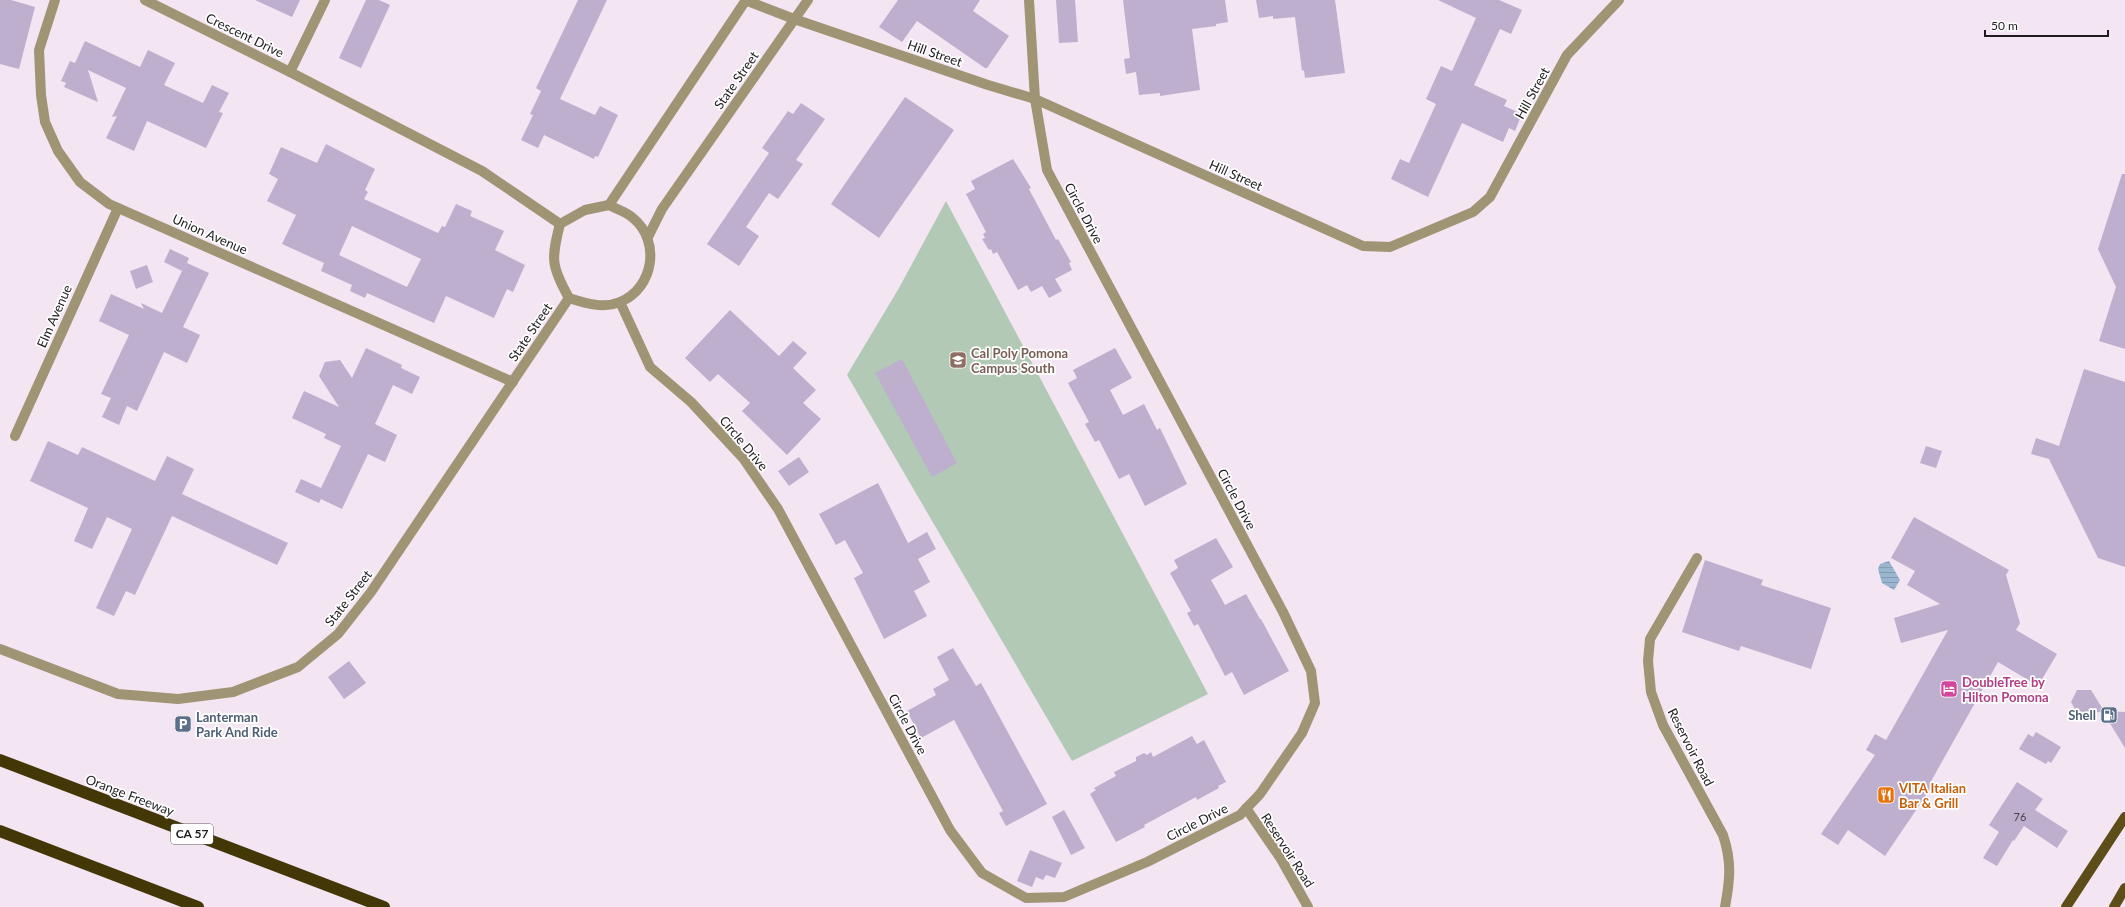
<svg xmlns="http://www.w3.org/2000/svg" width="2125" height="907" font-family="Lato,sans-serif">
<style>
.green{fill:#b2c9b6}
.water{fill:url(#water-rules)}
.building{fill:#bfafcf;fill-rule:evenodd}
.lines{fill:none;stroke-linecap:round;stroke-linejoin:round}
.street{stroke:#9f9473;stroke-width:10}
.primary{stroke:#5d4e19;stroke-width:10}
.highway{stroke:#433607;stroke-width:12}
.labels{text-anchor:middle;stroke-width:3.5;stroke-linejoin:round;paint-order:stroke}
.number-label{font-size:11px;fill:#47404b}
.shield{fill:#fff;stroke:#625f62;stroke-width:1}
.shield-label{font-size:12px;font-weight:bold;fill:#1f1b1f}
.street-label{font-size:13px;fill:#1f1b1f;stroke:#fff}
.education-label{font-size:13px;font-weight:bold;fill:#785e54;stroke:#fff;text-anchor:start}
.hotel-label{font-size:13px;font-weight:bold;fill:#b23c85;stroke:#fff;text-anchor:start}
.service-label{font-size:13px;font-weight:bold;fill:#4e5e75;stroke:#fff;text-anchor:end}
.food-label{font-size:13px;font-weight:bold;fill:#c56008;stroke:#fff;text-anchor:start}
</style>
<defs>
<pattern id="water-rules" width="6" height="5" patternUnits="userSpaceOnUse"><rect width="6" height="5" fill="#9ab5cf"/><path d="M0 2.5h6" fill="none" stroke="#849bb1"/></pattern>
</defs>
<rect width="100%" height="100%" fill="#f3e5f2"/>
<path class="green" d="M 946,201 L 1208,694 L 1072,761 L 847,375 L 899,288 Z"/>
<path class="water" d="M 1889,561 L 1900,580 L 1894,590 L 1882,583 L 1878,569 L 1880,564 Z"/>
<g class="building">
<path d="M 0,0 L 11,0 L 35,7 L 19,69 L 0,64 Z"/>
<path d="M 255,0 L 300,0 L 292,17 Z"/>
<path d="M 366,0 L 379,0 L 390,5 L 361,68 L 339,58 Z"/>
<path d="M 578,0 L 607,0 L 560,99 L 595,115 L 600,106 L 618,115 L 598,157 L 595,156 L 594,159 L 544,135 L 538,148 L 521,140 L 533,115 L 530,114 L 541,91 L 536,88 Z"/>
<path d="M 898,0 L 980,0 L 973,11 L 1009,36 L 987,68 L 985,68 L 917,21 L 902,42 L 879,27 Z"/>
<path d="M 1056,0 L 1075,0 L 1078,42 L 1059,43 Z"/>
<path d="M 1123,0 L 1225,0 L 1228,22 L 1216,24 L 1216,26 L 1192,29 L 1200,90 L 1160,96 L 1160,93 L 1139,95 L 1136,72 L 1126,74 L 1124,59 L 1130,58 Z"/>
<path d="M 1256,0 L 1335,0 L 1345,73 L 1305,78 L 1304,70 L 1302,71 L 1295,17 L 1273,19 L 1273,16 L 1259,18 Z"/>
<path d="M 1438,0 L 1499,0 L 1522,10 L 1511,34 L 1500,29 L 1474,85 L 1507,100 L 1504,106 L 1522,114 L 1515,131 L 1509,128 L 1503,142 L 1462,123 L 1428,197 L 1391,179 L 1400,159 L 1409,163 L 1436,104 L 1426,99 L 1441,66 L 1452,71 L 1476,18 Z"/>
<path d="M 85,41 L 140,67 L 148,50 L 175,63 L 164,85 L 203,103 L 212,85 L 229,93 L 219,112 L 223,113 L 206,148 L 147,121 L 134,151 L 106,138 L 117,116 L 112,117 L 126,88 L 88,70 L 98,102 L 64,87 L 66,83 L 61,81 L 70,61 L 75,63 Z"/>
<path d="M 905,97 L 954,130 L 879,238 L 831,204 Z"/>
<path d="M 801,103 L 825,119 L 796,160 L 803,164 L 778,199 L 769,193 L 746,227 L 759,236 L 739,266 L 707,244 L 769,153 L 762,148 L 788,111 L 793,114 Z"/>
<path d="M 326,144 L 375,169 L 365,190 L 368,192 L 364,199 L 438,233 L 442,226 L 445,227 L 456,204 L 472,211 L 470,216 L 504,231 L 495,250 L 525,265 L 513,292 L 507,289 L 494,318 L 446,296 L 434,323 L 367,293 L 365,298 L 350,291 L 352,285 L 321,271 L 324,263 L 282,244 L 296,215 L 267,201 L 278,179 L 269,174 L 281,147 L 317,163 ZM 352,226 L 421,259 L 407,287 L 339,255 Z"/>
<path d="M 1013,159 L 1031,188 L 1029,189 L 1056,240 L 1058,239 L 1071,262 L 1069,263 L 1072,270 L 1055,279 L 1062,291 L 1049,298 L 1042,286 L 1031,292 L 1027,285 L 1018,290 L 997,252 L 993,254 L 991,249 L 989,250 L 982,239 L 985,238 L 983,234 L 986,232 L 966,194 L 975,189 L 971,181 Z"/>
<path d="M 2122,174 L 2125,174 L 2125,349 L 2099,341 L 2116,287 L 2098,249 Z"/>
<path d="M 170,249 L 189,258 L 187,263 L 209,273 L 183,327 L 200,335 L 187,363 L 164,352 L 137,411 L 127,406 L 119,425 L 102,417 L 111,398 L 101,394 L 129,335 L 99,321 L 111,294 L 144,309 L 141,303 L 162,313 L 182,271 L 164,262 Z"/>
<path d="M 147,265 L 153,282 L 136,289 L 130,271 Z"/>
<path d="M 730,310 L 779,356 L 793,341 L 807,353 L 793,368 L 816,390 L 803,403 L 821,419 L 787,455 L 742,411 L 750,403 L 718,374 L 710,382 L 685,358 Z"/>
<path d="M 366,348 L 402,365 L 401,368 L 420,377 L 412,394 L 393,385 L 375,424 L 397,435 L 385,462 L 368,454 L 342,509 L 321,499 L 319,503 L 295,492 L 301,479 L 321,488 L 341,446 L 324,438 L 326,434 L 292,418 L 304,391 L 339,407 L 319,376 L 325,362 L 340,360 L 352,378 Z"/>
<path d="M 1115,348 L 1132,378 L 1110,390 L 1123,415 L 1144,404 L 1157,430 L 1160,428 L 1187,484 L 1145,506 L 1129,474 L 1119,479 L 1099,440 L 1095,442 L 1085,424 L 1089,422 L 1068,383 L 1077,378 L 1073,370 Z"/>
<path d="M 902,359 L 957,463 L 932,477 L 875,373 Z"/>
<path d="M 2084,369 L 2125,382 L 2125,567 L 2098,558 L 2049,459 L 2031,454 L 2036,438 L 2059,446 Z"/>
<path d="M 48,441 L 78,455 L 82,447 L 155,481 L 167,456 L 194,469 L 182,494 L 288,543 L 277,565 L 172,516 L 135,595 L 126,591 L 114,616 L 96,608 L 132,529 L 107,517 L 92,549 L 74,541 L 88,508 L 30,481 Z"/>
<path d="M 1926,446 L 1942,451 L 1936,468 L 1920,463 Z"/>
<path d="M 799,457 L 809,472 L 789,486 L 778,471 Z"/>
<path d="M 878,483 L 908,543 L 927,532 L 936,549 L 918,559 L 930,582 L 914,591 L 927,616 L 884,639 L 854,578 L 863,573 L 845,540 L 836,545 L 819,514 Z"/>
<path d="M 1914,517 L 2009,570 L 2006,575 L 2020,623 L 2016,630 L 2057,654 L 2038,686 L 1998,662 L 1930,783 L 1933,785 L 1885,856 L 1848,830 L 1838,845 L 1821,834 L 1875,755 L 1866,750 L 1875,734 L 1886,740 L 1948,630 L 1901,643 L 1894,618 L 1940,604 L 1907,585 L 1915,571 L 1891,558 Z"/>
<path d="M 1216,538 L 1233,567 L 1211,580 L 1225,605 L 1246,594 L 1260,619 L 1261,619 L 1289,671 L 1244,695 L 1232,672 L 1225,676 L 1198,624 L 1194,626 L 1187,613 L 1191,611 L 1170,573 L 1178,568 L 1174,560 Z"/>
<path d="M 1705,560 L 1763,580 L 1761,585 L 1831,608 L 1811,669 L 1741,646 L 1739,651 L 1682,632 Z"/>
<path d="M 953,648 L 976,686 L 981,683 L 1047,804 L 1006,826 L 999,813 L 1003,811 L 954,720 L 921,738 L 907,711 L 936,695 L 933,689 L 949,680 L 937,657 Z"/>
<path d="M 349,661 L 366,683 L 344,699 L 328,677 Z"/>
<path d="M 2077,690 L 2091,690 L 2104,711 L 2125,712 L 2125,748 L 2103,712 L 2077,713 L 2071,702 Z"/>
<path d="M 2036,732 L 2061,747 L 2051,763 L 2048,761 L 2046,764 L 2019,749 L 2028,734 L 2033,737 Z"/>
<path d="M 1192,736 L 1197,744 L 1204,740 L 1226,782 L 1218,786 L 1219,788 L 1197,800 L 1196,797 L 1144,825 L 1145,827 L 1116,842 L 1090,794 L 1096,790 L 1094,788 L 1116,776 L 1114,772 L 1136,761 L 1136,757 L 1144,753 L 1147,755 L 1151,752 L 1153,757 Z"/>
<path d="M 2017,782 L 2043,799 L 2035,810 L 2068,831 L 2057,848 L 2024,826 L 2014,841 L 2013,840 L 1997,866 L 1983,858 L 1999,832 L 1989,825 Z"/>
<path d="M 1064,810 L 1085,848 L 1071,855 L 1052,817 Z"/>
<path d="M 1030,850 L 1062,863 L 1055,878 L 1046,875 L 1043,880 L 1036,877 L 1032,887 L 1017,881 Z"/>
</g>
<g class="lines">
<g class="street">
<path d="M 55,0 L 39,50 L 41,95 L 45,122 L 58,151 L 80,182 L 109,204 L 513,382"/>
<path d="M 145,0 L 290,72 L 482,171 L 560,224"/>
<path d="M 745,0 L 794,19 L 988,85 L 1035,99 L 1363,246 L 1390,247 L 1473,212 L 1490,197 L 1567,55 L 1619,0"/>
<path d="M 290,72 L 325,0"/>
<path d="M 609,205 C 616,209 627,212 633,218 C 661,241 654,288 620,302 C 603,309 585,303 569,298 C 551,266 551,259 560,224 L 585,210 Z"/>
<path d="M 609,205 L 746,0"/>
<path d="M 648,237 L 662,209 L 808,0"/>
<path d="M 620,302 L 650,367 L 691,402 L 743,458 L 778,509 L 950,830 L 982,873 L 1026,898 L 1064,897 L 1147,862 L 1240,815 L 1260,794 L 1302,733 L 1315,703 L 1311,671 L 1283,612 L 1047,170 L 1035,99 L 1029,0"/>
<path d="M 15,436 L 118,208"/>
<path d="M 1697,558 L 1650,639 L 1648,661 L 1651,692 L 1663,725 L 1723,835 C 1732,862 1730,880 1725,907"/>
<path d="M 0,649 L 118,694 L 178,699 L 233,692 L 298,667 L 338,634 L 371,592 L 569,298"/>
<path d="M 1246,808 L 1281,859 L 1308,907"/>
</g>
<g class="primary">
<path d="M 2066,907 L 2125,817"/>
<path d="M 2114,907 L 2125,888"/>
</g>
<g class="highway">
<path d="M 0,760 L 384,907"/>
<path d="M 0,831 L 198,907"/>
</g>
</g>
<defs>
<symbol id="university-square" viewBox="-11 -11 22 22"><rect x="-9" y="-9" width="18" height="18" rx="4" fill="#8d6e63" stroke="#fff"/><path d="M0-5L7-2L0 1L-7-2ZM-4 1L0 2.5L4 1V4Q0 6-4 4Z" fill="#fff"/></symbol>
<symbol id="hotel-square" viewBox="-11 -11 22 22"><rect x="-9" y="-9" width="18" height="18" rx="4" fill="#d1479c" stroke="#fff"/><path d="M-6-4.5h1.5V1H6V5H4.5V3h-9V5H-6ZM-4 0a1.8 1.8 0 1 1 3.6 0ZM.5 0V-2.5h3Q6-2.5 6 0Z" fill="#fff"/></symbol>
<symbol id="fuel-square" viewBox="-11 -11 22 22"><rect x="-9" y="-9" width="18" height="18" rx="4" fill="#5c6f8a" stroke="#fff"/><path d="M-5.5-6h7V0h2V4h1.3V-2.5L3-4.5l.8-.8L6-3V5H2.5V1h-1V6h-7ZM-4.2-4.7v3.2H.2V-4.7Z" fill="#fff"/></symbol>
<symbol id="parking-square" viewBox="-11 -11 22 22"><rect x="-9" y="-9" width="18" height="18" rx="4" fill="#5c6f8a" stroke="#fff"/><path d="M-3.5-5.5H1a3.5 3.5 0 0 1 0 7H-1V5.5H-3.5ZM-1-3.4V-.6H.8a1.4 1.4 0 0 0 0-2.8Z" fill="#fff"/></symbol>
<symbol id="restaurant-square" viewBox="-11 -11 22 22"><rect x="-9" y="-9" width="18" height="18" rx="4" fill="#e8710a" stroke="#fff"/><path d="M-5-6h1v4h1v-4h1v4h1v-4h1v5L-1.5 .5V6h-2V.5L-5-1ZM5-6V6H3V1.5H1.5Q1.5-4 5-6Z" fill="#fff"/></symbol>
</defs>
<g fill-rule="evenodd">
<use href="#university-square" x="948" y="350" width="20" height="20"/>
<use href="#hotel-square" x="1939" y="679" width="20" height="20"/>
<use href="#fuel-square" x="2099" y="705" width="20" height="20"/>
<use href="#parking-square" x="173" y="714" width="20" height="20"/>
<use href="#restaurant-square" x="1876" y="785" width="20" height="20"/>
</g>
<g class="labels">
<g class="number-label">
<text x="2020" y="821">76</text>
</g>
<rect class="shield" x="171" y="824" width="42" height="20" rx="3"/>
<g class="shield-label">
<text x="192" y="838">CA 57</text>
</g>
<g class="street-label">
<text transform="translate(245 35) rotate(26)" y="5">Crescent Drive</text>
<text transform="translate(935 53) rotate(19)" y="5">Hill Street</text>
<text transform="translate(736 80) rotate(-55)" y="5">State Street</text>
<text transform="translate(1532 93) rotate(-61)" y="5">Hill Street</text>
<text transform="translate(1236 175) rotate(24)" y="5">Hill Street</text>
<text transform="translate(1084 213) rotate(62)" y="5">Circle Drive</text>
<text transform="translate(210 234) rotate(24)" y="5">Union Avenue</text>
<text transform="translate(54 316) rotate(-66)" y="5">Elm Avenue</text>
<text transform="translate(530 332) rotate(-56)" y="5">State Street</text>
<text transform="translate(744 443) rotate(50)" y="5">Circle Drive</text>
<text transform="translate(1237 499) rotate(62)" y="5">Circle Drive</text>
<text transform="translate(348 598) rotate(-52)" y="5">State Street</text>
<text transform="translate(908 724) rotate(62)" y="5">Circle Drive</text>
<text transform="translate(1691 747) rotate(63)" y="5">Reservoir Road</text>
<text transform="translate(130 795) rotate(21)" y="5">Orange Freeway</text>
<text transform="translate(1197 822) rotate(-27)" y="5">Circle Drive</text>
<text transform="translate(1288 850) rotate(57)" y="5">Reservoir Road</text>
</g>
<g class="education-label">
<text x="971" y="358">Cal Poly Pomona<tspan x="971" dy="15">Campus South</tspan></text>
</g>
<g class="hotel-label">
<text x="1962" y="687">DoubleTree by<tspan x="1962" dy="15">Hilton Pomona</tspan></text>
</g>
<g class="service-label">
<text x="2096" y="720">Shell</text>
<text x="196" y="722" text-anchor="start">Lanterman<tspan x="196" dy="15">Park And Ride</tspan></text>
</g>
<g class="food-label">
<text x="1899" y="793">VITA Italian<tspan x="1899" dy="15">Bar &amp; Grill</tspan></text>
</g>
</g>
<path d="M1985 30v6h123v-6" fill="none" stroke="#1f1b1f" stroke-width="2"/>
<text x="1991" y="30" font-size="12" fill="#1f1b1f" stroke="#ffffff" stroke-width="3" paint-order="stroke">50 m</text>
</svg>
